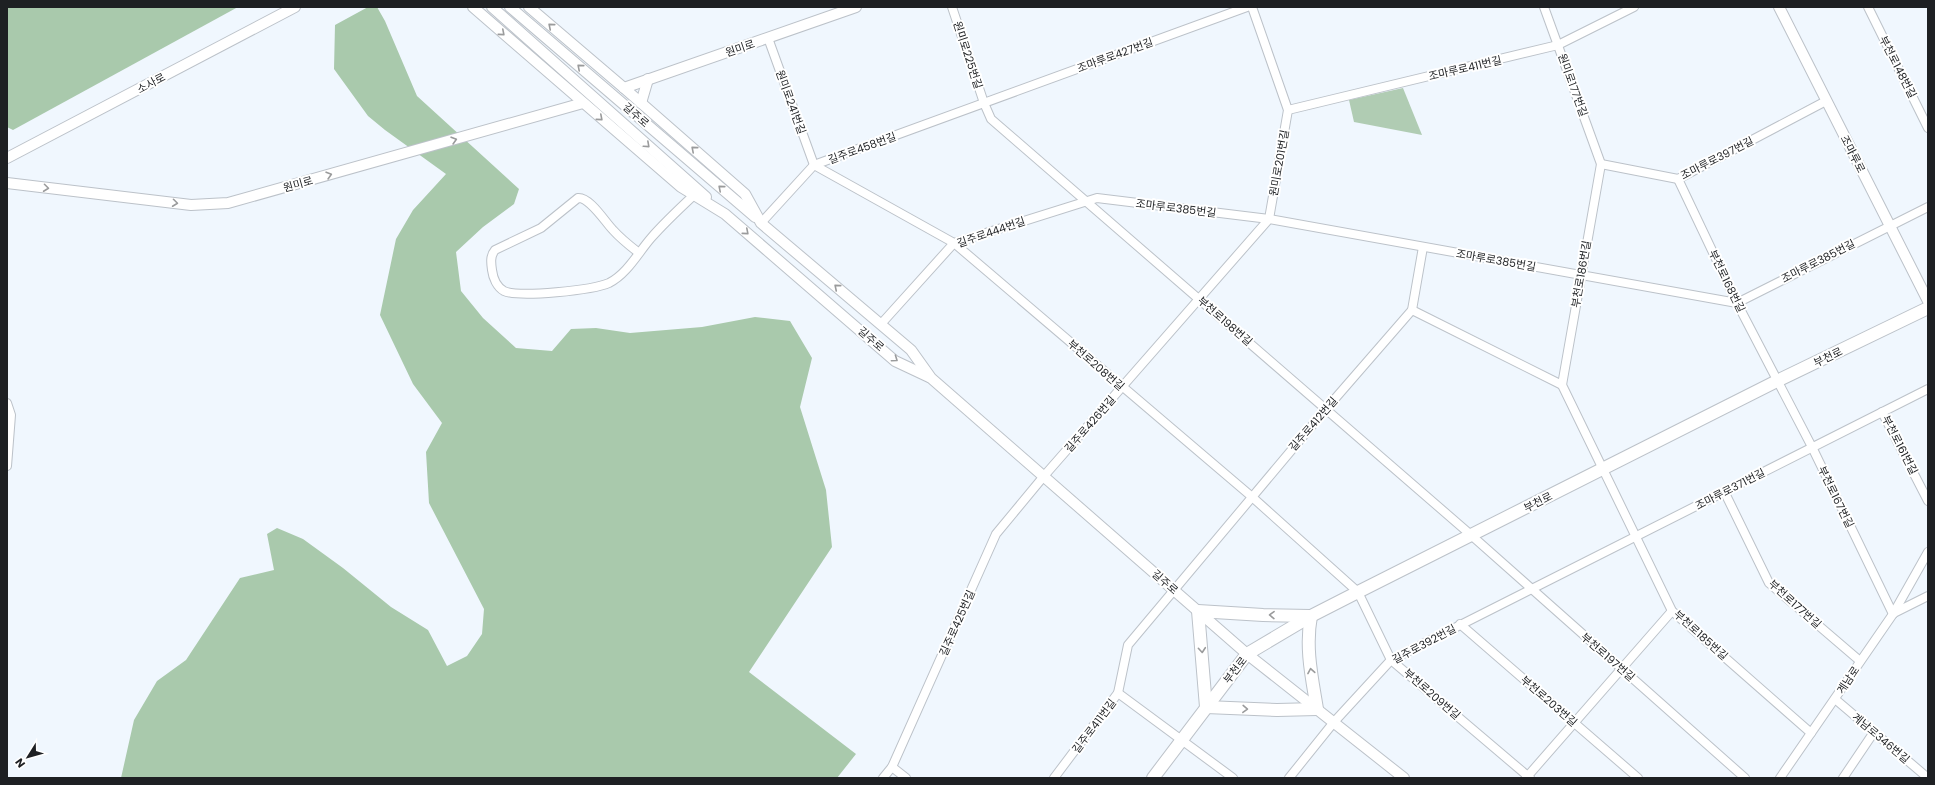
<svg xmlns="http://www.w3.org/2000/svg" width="1935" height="785" font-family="Poppins,'Noto Sans KR',sans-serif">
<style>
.green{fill:#b0ccb3}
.forest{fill:#a9c9ac}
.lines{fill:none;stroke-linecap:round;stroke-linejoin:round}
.minor-casing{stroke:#bcc2c9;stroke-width:10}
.tertiary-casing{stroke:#bcc2c9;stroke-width:12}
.primary-casing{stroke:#bcc2c9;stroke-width:14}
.minor{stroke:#fff;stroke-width:8}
.tertiary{stroke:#fff;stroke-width:10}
.primary{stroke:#fff;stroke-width:12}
.oneway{stroke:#9a9b9c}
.labels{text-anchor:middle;stroke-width:4;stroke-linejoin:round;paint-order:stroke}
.street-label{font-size:11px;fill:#1e2023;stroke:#fff}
</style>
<rect width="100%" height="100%" fill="#f0f7fe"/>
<path class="green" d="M 1403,88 L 1422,135 L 1354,122 L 1349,100 Z"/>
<g class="forest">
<path d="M 7,7 L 238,7 L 13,130 L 7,127 Z"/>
<path d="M 368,7 L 377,7 L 385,21 L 417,96 L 519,189 L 514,204 L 483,227 L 456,252 L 461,291 L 483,318 L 516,348 L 552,351 L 571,329 L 596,328 L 630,333 L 702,327 L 755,317 L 790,321 L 812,358 L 800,407 L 826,490 L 832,547 L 749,672 L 856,754 L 837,778 L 121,778 L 134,720 L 157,681 L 186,660 L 240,578 L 274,570 L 267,534 L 277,528 L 303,539 L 343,568 L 391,607 L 428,630 L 447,666 L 467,656 L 482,634 L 484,609 L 429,503 L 426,452 L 442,423 L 413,384 L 380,315 L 396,239 L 413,210 L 446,174 L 385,130 L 368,116 L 334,69 L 335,25 Z"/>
</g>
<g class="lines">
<defs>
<g id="minor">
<path d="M 952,7 L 984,103 L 991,119 L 1471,535 L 1745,778"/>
<path d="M 1544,7 L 1601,164"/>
<path d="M 1868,7 L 1928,128"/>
<path d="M 768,38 L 814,165 L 954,243 L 1251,496 L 1358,592 L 1391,660 L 1530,778"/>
<path d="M 1288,110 L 1558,45 L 1634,7"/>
<path d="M 1601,164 L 1562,385 L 1672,611 L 1811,733"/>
<path d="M 1601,164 L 1678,179 L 1826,101"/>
<path d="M 1678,179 L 1737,303 L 1812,447 L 1893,614"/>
<path d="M 761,223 L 814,165 L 1247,7"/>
<path d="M 639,253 C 630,246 621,239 613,230 C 605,222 590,197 578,198 L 541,228 L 495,250 C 490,256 491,263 492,270 C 493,278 497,287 504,291 C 520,298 593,290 609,283 C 627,274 638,253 651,238 C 664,223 679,209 694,195"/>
<path d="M 1412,310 L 1562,385"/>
<path d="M 881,324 L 954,243 L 1097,198 L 1269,219 L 1737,303 L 1928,207"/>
<path d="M 7,403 L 11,415 L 7,466"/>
<path d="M 1882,412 L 1928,501"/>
<path d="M 1724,491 L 1769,583 L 1860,661"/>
<path d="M 1894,613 L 1928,596"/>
<path d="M 1460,624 L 1638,778"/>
<path d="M 1118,693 L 1233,778"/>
<path d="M 1835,699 L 1928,778"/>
<path d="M 892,767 L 906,778"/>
<path d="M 883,778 L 892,767 L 996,534 L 1044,476 L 1269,219 L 1288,110 L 1252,7"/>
<path d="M 1054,778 L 1118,693 L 1128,645 L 1326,409 L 1412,310 L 1423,247"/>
<path d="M 1289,778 L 1334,722 L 1391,660 L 1928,389"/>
<path d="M 1526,778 L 1672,611"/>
<path d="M 1780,778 L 1893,614 L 1928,552"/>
<path d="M 1843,778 L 1874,732"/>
</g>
<g id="tertiary">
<path d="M 473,7 L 681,187 L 725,214 L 895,361 L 929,377"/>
<path d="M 492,7 L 706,197"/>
<path d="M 510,7 L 755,217"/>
<path d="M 529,7 L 624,88 L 745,194 L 761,223 L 911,350 L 931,378 L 1247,654 L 1404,778"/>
<path d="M 1779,7 L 1928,301"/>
<path d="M 624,88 L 856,7"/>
<path d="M 641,103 L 648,79"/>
<path d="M 7,158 L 295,7"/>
<path d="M 7,183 L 191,205 L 228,203 L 583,103"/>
</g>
<g id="primary">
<path d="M 1206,707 L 1198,611 L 1263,615 L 1310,616"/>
<path d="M 1206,707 L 1277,710 L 1317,709 C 1312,678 1305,648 1311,616"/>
<path d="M 1153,778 L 1247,654 L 1311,616 L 1358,592 L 1777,381 L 1928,308"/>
</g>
</defs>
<use href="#minor" class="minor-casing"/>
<use href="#tertiary" class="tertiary-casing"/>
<use href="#primary" class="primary-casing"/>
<use href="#minor" class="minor"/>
<use href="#tertiary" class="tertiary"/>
<use href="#primary" class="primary"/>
</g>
<defs><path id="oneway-chevron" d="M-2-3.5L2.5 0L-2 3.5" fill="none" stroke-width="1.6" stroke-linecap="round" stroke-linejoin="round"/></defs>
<g class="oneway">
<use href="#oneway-chevron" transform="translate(551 26) rotate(-140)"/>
<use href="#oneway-chevron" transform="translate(502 33) rotate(41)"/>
<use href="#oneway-chevron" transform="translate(580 67) rotate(-139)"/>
<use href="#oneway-chevron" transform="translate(600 118) rotate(41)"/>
<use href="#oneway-chevron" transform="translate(454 140) rotate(-16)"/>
<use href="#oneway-chevron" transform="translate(647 145) rotate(42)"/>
<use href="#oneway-chevron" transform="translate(694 149) rotate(-139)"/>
<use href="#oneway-chevron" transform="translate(329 175) rotate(-16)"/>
<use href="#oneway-chevron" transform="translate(46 188) rotate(7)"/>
<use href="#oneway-chevron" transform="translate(721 188) rotate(-139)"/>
<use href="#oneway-chevron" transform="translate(175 203) rotate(7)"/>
<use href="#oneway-chevron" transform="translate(746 232) rotate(41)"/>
<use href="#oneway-chevron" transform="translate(837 287) rotate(-140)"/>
<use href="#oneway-chevron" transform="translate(895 359) rotate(35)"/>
<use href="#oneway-chevron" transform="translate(1272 615) rotate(-179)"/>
<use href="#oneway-chevron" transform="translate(1202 650) rotate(85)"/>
<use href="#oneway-chevron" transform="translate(1311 671) rotate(-100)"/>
<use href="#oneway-chevron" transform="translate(1245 709) rotate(2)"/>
</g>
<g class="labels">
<g class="street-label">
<text transform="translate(740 48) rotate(-19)" y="4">원미로</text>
<text transform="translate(968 55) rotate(72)" y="4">원미로225번길</text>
<text transform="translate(1115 55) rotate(-20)" y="4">조마루로427번길</text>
<text transform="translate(1898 67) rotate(63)" y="4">부천로148번길</text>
<text transform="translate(1465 68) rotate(-13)" y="4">조마루로411번길</text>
<text transform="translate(151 83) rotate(-28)" y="4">소사로</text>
<text transform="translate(1573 85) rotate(70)" y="4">원미로177번길</text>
<text transform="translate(791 102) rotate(70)" y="4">원미로241번길</text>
<text transform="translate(636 115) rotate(41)" y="4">길주로</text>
<text transform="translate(862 148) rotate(-20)" y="4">길주로458번길</text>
<text transform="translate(1853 154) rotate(63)" y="4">조마루로</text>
<text transform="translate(1717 158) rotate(-27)" y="4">조마루로397번길</text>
<text transform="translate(1279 163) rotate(-80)" y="4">원미로201번길</text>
<text transform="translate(298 184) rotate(-16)" y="4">원미로</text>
<text transform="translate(1176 208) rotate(7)" y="4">조마루로385번길</text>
<text transform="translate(991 232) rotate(-19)" y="4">길주로444번길</text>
<text transform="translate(1496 260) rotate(10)" y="4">조마루로385번길</text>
<text transform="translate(1818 261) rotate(-27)" y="4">조마루로385번길</text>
<text transform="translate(1581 274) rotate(-80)" y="4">부천로186번길</text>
<text transform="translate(1727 281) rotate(64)" y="4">부천로168번길</text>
<text transform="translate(1225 321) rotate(41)" y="4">부천로198번길</text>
<text transform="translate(871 339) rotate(41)" y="4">길주로</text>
<text transform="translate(1828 357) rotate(-26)" y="4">부천로</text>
<text transform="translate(1096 365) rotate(41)" y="4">부천로208번길</text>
<text transform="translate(1090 424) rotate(-49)" y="4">길주로426번길</text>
<text transform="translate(1313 424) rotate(-49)" y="4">길주로412번길</text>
<text transform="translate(1900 445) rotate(63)" y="4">부천로161번길</text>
<text transform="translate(1730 489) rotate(-27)" y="4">조마루로371번길</text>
<text transform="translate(1836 497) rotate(64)" y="4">부천로167번길</text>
<text transform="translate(1538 502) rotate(-27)" y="4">부천로</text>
<text transform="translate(1165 582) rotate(41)" y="4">길주로</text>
<text transform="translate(1795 604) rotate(42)" y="4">부천로177번길</text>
<text transform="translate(957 623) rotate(-66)" y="4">길주로425번길</text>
<text transform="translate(1701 635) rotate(42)" y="4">부천로185번길</text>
<text transform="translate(1424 644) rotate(-28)" y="4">길주로392번길</text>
<text transform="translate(1608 657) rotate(41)" y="4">부천로197번길</text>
<text transform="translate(1235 670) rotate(-52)" y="4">부천로</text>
<text transform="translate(1848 680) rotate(-56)" y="4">계남로</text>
<text transform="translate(1432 694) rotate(41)" y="4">부천로209번길</text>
<text transform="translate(1549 701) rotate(41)" y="4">부천로203번길</text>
<text transform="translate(1094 726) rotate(-53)" y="4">길주로411번길</text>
<text transform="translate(1881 738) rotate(40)" y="4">계남로346번길</text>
</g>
</g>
<rect width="1935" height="785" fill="none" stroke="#1e2023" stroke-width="16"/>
<g transform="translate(28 757) rotate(233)" stroke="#ffffff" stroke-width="3" paint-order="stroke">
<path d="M0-3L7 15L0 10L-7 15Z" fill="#1e2023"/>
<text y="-6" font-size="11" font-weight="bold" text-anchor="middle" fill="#1e2023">N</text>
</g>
</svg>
